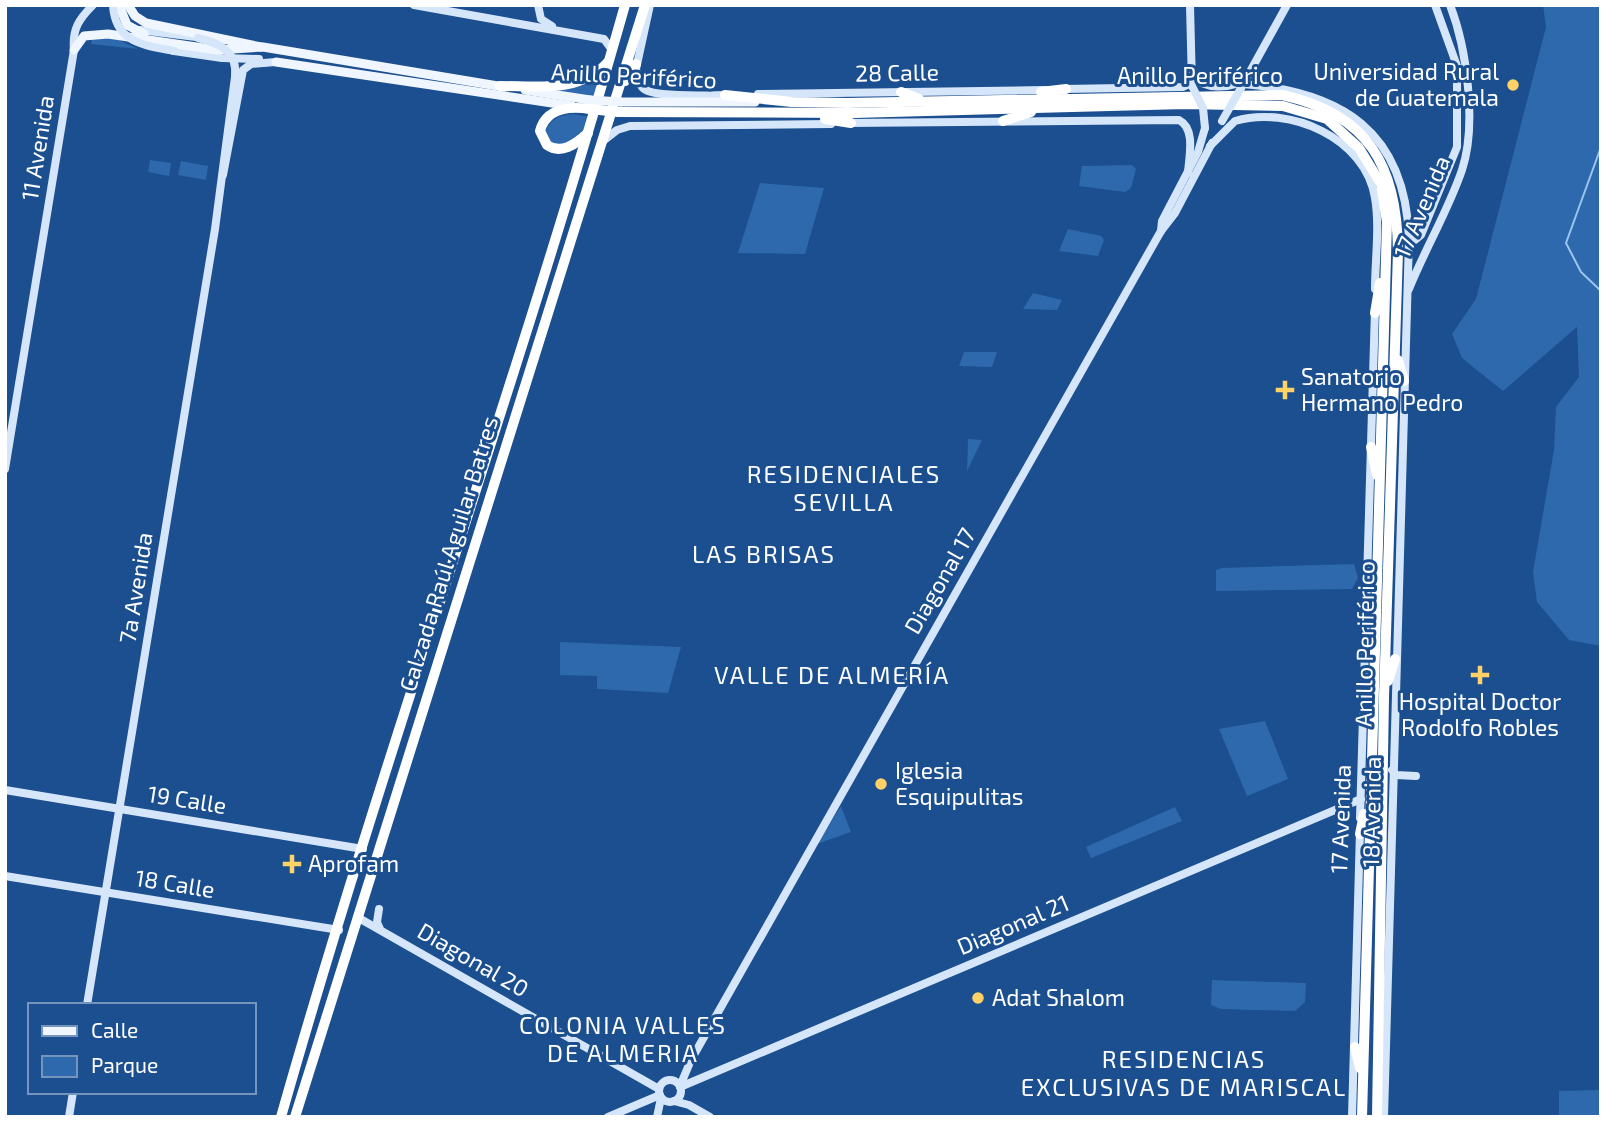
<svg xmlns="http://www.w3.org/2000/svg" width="1606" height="1122" font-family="'Exo 2',sans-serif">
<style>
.green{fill:#2e69ad}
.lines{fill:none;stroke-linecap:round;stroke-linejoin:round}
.stream{stroke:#9cc4f0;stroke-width:2}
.secondary{stroke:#d6e6fa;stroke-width:8}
.primary{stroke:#f0f6ff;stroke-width:9}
.highway{stroke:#fff;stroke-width:10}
.secondary-bridge{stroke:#d6e6fa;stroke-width:8}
.primary-bridge{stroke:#f0f6ff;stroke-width:9}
.highway-bridge{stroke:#fff;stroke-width:10}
.poi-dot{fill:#ffd166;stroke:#1b4f8f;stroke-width:2.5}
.labels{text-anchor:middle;stroke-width:6;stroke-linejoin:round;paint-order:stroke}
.poi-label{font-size:23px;fill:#fff;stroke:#1b4f8f;text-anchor:start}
.street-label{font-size:23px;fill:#fff;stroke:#1b4f8f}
.neighbourhood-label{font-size:24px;letter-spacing:2px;fill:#fff;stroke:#1b4f8f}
</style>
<rect width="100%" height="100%" fill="#1b4f8f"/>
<g class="green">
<path d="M 1543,5 L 1601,5 L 1601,646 L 1569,640 L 1537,602 L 1533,572 L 1554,450 L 1556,407 L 1579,377 L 1577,327 L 1503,391 L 1462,358 L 1452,334 L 1476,299 L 1546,27 Z"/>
<path d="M 92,37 L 117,39 L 138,49 L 91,44 Z"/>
<path d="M 603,69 L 594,98 L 520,88 C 550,89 581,95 603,69 Z"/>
<path d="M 572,114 L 590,117 L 587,129 L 561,146 L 551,143 L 545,131 C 552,118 558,116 572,114 Z"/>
<path d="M 150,160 L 171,163 L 169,176 L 148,172 Z"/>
<path d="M 181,161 L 208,166 L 206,180 L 178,175 Z"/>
<path d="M 1132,165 L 1136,169 L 1131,188 L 1125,192 L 1079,186 L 1082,166 Z"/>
<path d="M 760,183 L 824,188 L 805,254 L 738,253 Z"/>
<path d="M 1068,229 L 1101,236 L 1104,240 L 1098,256 L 1059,251 Z"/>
<path d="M 1033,293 L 1062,300 L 1057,310 L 1023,309 Z"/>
<path d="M 964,352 L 997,352 L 992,367 L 959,366 Z"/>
<path d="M 968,439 L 982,440 L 967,471 Z"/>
<path d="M 1354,564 L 1358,578 L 1352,589 L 1216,591 L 1216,570 L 1222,568 Z"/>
<path d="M 560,642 L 681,647 L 668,693 L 597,689 L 597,676 L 560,675 Z"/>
<path d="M 1265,721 L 1288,779 L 1247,796 L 1219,729 Z"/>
<path d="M 841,806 L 851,832 L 817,844 Z"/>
<path d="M 1175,807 L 1182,821 L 1091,858 L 1086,847 Z"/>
<path d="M 1212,980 L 1306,983 L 1305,1002 L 1295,1011 L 1221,1009 L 1211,1005 Z"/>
<path d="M 1601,1090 L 1601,1117 L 1559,1117 L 1559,1091 Z"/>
</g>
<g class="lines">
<path class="stream" d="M 1601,147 L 1566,243 L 1581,272 L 1601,291"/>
<g class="secondary">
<path d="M 414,5 L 604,39 L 612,50"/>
<path d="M 538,5 L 541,19 L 552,26"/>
<path d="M 650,5 L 636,69 C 637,76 638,84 644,89 C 656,98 711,95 728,95"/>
<path d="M 1190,5 L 1192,86"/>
<path d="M 140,30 L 196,37"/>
<path d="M 174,51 L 222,58 L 259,59"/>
<path d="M 1191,76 C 1205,89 1229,90 1246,79"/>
<path d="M 1243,84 C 1342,92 1405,131 1409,238 L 1384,1117"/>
<path d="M 1241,88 L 1287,5"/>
<path d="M 1063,89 L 1183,87 L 1191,83"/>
<path d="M 758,94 L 1046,90"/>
<path d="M 847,123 L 1179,120 C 1196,129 1189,156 1188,173"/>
<path d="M 603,141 L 617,130 L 630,126 L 831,124"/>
<path d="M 1210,146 L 1235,121 C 1289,105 1366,138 1375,198 C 1380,227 1375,260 1375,289"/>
<path d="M 223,175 L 243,70 L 251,64 L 276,62"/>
<path d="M 1161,231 L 1162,221 L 1198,152 L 1205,128"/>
<path d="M 1409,238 L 1415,240 L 1421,235 L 1457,147 L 1457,66 L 1435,5"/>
<path d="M 1409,289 C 1425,249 1448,211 1462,170 C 1477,125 1467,49 1450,5"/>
<path d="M 5,469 L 74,50 C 72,29 79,19 93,5"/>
<path d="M 1392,770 L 1396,775 L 1416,776"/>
<path d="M 5,790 L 363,849"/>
<path d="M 1360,818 L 1375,309"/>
<path d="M 5,876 L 339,930"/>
<path d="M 379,909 L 377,922 L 380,929"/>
<path d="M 357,917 L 659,1089"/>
<path d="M 87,1005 L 215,229 L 235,77"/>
<circle cx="670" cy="1091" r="11"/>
<path d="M 680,1086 L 691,1060 L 1161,231 L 1175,213 L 1212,143"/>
<path d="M 680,1087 L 1361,799"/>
<path d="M 674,1101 L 689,1105 L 710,1117"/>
<path d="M 69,1117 L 73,1092"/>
<path d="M 608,1117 L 660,1095"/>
<path d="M 657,1117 L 661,1098"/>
<path d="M 1352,1117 L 1360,831"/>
</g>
<g class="primary">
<path d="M 119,5 L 127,25 L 144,34"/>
<path d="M 128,5 L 135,16 L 146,23 L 261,47"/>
<path d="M 74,50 L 84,36 L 108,34 L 217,50 L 263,47 L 504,87"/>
<path d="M 276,62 L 572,106"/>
<path d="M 525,90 L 590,100"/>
<path d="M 621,102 L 755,102"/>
</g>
<g class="highway">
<path d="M 625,81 L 636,64"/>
<path d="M 500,86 C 539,86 580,93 608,62"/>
<path d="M 901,92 L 919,99"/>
<path d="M 1041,92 L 1066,89"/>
<path d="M 725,95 L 792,102 L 847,103 L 1282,95 C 1369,114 1397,166 1398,251 L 1384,697 L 1377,1117"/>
<path d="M 618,112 L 854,113 L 1185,104 L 1283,106 L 1327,119 L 1359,148 L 1381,184 L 1387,222 L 1362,1117"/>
<path d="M 825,119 L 851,123"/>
<path d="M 1003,121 L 1031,112"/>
<path d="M 588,133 C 576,144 561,155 547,145 L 540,131 C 546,108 570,106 590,109"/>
<path d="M 1375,313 L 1380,283"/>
<path d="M 1398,360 L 1404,381"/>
<path d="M 1371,447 L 1377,475"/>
<path d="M 1388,681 L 1395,659"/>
<path d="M 1360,834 L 1364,814"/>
<path d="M 1355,1047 L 1360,1068"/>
<path d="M 281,1117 C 387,744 519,379 625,5"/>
<path d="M 295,1117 L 645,5"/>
</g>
<g class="secondary-bridge">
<path d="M 113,5 C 115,43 144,45 174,51"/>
<path d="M 198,38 C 220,43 238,52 235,77"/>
<path d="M 1192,86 L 1203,108 L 1205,128"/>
<path d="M 1222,121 L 1241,88"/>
</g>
<path class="primary-bridge" d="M 590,100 L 621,102"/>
<path class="highway-bridge" d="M 590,109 L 618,112"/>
</g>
<g class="poi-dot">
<circle cx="1513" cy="85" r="7"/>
<path d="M1281.5 379.5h7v7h7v7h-7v7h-7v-7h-7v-7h7z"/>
<path d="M1476.5 664.5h7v7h7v7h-7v7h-7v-7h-7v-7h7z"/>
<circle cx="881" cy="784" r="7"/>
<path d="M288.5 853.5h7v7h7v7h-7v7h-7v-7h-7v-7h7z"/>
<circle cx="978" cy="998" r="7"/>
</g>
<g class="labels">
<g class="poi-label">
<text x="1499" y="80" text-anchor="end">Universidad Rural<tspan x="1499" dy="26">de Guatemala</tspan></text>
<text x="1301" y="385">Sanatorio<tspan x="1301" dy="26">Hermano Pedro</tspan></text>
<text x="1480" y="710" text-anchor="middle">Hospital Doctor<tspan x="1480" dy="26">Rodolfo Robles</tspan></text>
<text x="895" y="779">Iglesia<tspan x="895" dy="26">Esquipulitas</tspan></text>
<text x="308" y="872">Aprofam</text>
<text x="992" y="1006">Adat Shalom</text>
</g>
<g class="street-label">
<text transform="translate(897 73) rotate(-1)" y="8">28 Calle</text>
<text transform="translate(634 76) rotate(3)" y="8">Anillo Periférico</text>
<text x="1200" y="84">Anillo Periférico</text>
<text transform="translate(38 148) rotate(-81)" y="8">11 Avenida</text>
<text transform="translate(1422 207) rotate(-67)" y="8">17 Avenida</text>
<text transform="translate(449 554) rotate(-73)" y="8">Calzada Raúl Aguilar Batres</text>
<text transform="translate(940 581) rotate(-60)" y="8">Diagonal 17</text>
<text transform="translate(136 588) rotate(-81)" y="8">7a Avenida</text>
<text transform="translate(1365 644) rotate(-89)" y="8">Anillo Periférico</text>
<text transform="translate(187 800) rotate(9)" y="8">19 Calle</text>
<text transform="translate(1372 812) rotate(-89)" y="8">18 Avenida</text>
<text transform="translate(1341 819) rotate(-88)" y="8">17 Avenida</text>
<text transform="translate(175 884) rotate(9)" y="8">18 Calle</text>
<text transform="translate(1013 925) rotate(-23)" y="8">Diagonal 21</text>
<text transform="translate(473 960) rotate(30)" y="8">Diagonal 20</text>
</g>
<g class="neighbourhood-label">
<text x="844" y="483">RESIDENCIALES<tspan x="844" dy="28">SEVILLA</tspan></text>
<text x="764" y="563">LAS BRISAS</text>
<text x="832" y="684">VALLE DE ALMERÍA</text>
<text x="623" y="1034">COLONIA VALLES<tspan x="623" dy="28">DE ALMERIA</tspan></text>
<text x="1184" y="1068">RESIDENCIAS<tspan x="1184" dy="28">EXCLUSIVAS DE MARISCAL</tspan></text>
</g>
</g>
<rect width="1606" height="1122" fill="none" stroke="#ffffff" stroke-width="14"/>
<rect x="28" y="1003" width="228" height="91" fill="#1b4f8f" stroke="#7695bc" stroke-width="2"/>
<rect x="42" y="1026" width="35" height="10" fill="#f0f6ff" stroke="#7695bc" stroke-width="2"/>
<text x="91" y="1038" font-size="21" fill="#ffffff">Calle</text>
<rect x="42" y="1056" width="35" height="21" fill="#2e69ad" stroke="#7695bc" stroke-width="2"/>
<text x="91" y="1073" font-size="21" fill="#ffffff">Parque</text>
</svg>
